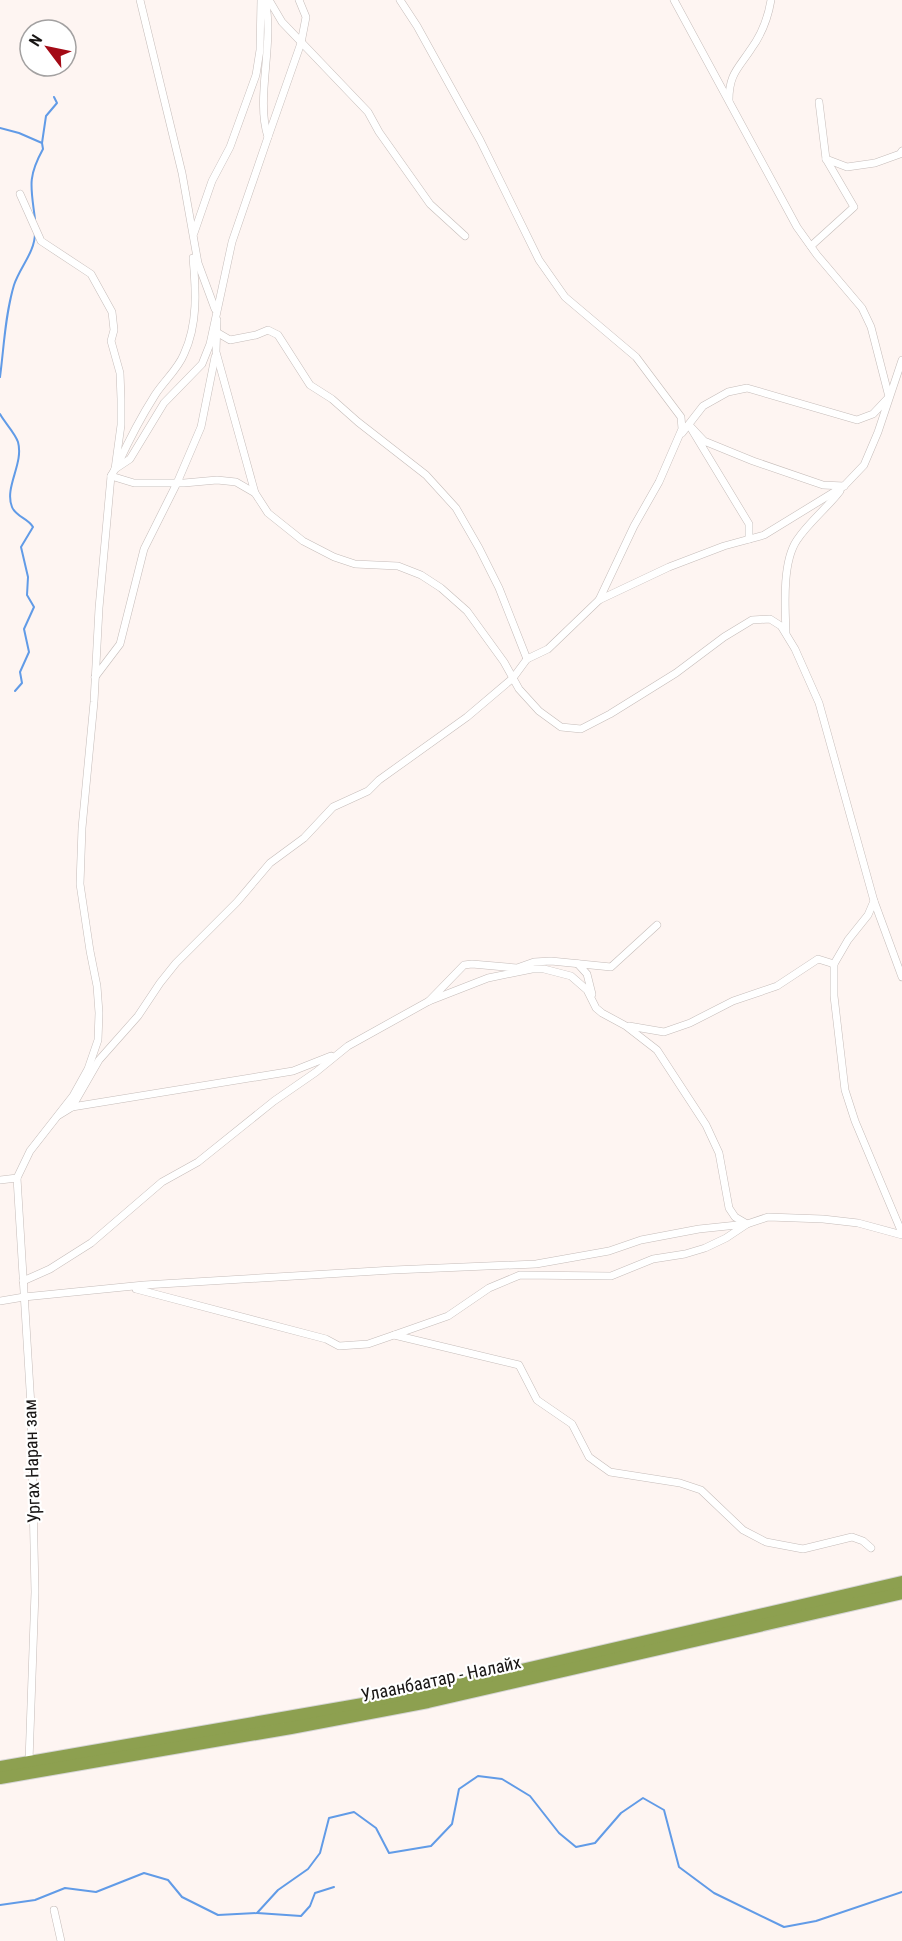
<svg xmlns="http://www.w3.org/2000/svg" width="902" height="1941" font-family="'Roboto Condensed',sans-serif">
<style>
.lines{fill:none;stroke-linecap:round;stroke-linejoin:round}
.stream{stroke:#619be7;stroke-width:2}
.street-casing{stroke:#c5bcb9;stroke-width:8}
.highway-casing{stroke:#d5d5d5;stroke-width:14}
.street{stroke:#fff;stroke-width:7}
.highway{stroke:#8da050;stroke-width:12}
.labels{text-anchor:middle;stroke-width:4.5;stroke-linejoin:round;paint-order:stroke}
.street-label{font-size:18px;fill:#181514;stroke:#fff}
</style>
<rect width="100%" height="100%" fill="#fef5f2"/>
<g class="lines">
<g class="stream">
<path d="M 0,128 L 19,133 L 42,143 L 43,149 C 27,178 31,187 35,219"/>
<path d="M 42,143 L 46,116 L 57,103 L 54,97"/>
<path d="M 0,377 C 4,347 5,315 14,285 C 20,267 35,252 35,233"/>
<path d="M 0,414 C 5,423 15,433 18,442 C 24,464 4,487 12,507 C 16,517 28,518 33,527 L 21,547 L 28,577 L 27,595 L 34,607 L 24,629 L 29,652 L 20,672 L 22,683 L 15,691"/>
<path d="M 0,1905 L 35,1900 L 65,1888 L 96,1892 L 144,1873 L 168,1880 L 182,1897 L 218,1915 L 257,1913 L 278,1890 L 308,1869 L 320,1853 L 329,1818 L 354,1812 L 376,1828 L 389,1853 L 431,1846 L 452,1824 L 459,1789 L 478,1776 L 502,1779 L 530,1796 L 559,1833 L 576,1847 L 595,1843 L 621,1813 L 643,1798 L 664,1810 L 679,1867 L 714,1893 L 784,1927 L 816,1921 L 902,1892"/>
<path d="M 257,1913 L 301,1916 L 310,1906 L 315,1893 L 334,1887"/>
</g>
<defs>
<g id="street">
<path d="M 140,0 L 182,173 L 198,263 L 215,309"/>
<path d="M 269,0 L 282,22 L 368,112 L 379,132 L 430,204 L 465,236"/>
<path d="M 400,0 L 417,26 L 480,140 L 539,260 L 565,297 L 636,357 L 681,417 L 682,429 L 659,482 L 634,526 L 599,600"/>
<path d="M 674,0 L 797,227 L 817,255 L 862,308 L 871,327 L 889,397 L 873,414 L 857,420 L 747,388 L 728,392 L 703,406 L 682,433"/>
<path d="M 729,100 C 729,74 738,69 751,49 C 762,34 768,18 771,0"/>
<path d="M 268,137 L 301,43 L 306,17 L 299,0"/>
<path d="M 826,159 L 847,167 L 875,163 L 900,154 L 902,151"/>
<path d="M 194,233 L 212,181 L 230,147 L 256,75 L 260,50 L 261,0"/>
<path d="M 811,246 L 854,207 L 826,159 L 819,102"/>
<path d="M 217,320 L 216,352 L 255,493"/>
<path d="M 218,333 L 230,340 L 256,335 L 268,330 L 278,335 L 310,385 L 332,399 L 358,422 L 426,475 L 456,508 L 479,548 L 499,588 L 527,659"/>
<path d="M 118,464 C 129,440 141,417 155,395 C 164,381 178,369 184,354 C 198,324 196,290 193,258"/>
<path d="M 115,469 L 130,459 L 164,403 L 202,364 L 210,344 L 232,242 L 268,137 C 255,98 275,43 265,0"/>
<path d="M 111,476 L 134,483 L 184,483 L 217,480 L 236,482 L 255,493 L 268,513 L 303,541 L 334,557 L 355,564 L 398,566 L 421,575 L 441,588 L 467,611 L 504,662 L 519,689 L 539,711 L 561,727 L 581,729 L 610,714 L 676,673 L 724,637 L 752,620 L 770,619 L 781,626 L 795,649 L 819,703 L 874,901 L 868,915 L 848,940 L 834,964 L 834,996 L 845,1090 L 855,1121 L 902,1233"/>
<path d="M 749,539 L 749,524 L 689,425 L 704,441 L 753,461 L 823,485 L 844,486"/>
<path d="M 786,632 C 785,607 782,562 797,540 C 809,522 827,508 840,491"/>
<path d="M 95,677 L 120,644 L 144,549 L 177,483 L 201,427 L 215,357"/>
<path d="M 874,901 L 902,977"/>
<path d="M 578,964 L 587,974 L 592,994"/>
<path d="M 429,1001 L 464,965 L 472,964 L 517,968 L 534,962 L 551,961 L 611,967 L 657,925"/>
<path d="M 629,1026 L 664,1032 L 690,1023 L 733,1001 L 777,986 L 818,959 L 834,964"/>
<path d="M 72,1107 L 293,1071 L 331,1056"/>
<path d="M 59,1115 L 72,1107 L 99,1060 L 138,1016 L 160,983 L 176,963 L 237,902 L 270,863 L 304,838 L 333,807 L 368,791 L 379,780 L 467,717 L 513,678 L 527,659 L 548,649 L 599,600 L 669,567 L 724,546 L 764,535 L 844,486 L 864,465 L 878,432 L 902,360"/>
<path d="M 17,1178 L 30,1151 L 73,1096 L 88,1069 L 98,1040 L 99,1013 L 97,986 L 90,951 L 80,884 L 82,828 L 94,702 L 99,608 L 111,476 L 115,469 L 121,425 L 121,399 L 120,373 L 111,341 L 114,330 L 112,312 L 91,274 L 41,241 L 20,194"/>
<path d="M 0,1180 L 17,1178 L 31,1406 L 35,1592 L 29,1761"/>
<path d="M 23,1281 L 50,1269 L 91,1243 L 162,1182 L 198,1162 L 274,1101 L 316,1072 L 348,1046 L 429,1001 L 488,978 L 532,969 L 544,969 L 571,976 L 587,990 L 596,1008 L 602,1013 L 626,1026 L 657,1050 L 706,1125 L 719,1153 L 729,1208 L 735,1217 L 747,1224 L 726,1238 L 705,1248 L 685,1254 L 653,1259 L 611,1276 L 520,1275 L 489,1288 L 448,1316 L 394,1335"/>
<path d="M 136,1289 L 326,1339 L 339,1346 L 368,1344 L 394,1335 L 519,1365 L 537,1400 L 572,1424 L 589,1457 L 610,1472 L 680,1483 L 701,1490 L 743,1530 L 766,1542 L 803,1549 L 852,1537 L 863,1541 L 871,1548"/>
<path d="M 0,1301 L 24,1297 L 144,1285 L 393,1270 L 536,1264 L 609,1251 L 641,1240 L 699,1229 L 747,1224 L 768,1217 L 823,1219 L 858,1223 L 902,1235"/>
<path d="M 54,1910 L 61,1941"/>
</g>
<g id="highway">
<path d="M 0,1767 L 409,1696 L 902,1582"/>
<path d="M 0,1778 L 291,1728 L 428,1702 L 902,1593"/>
</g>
</defs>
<use href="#street" class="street-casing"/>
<use href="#highway" class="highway-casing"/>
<use href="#street" class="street"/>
<use href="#highway" class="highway"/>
</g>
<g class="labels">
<g class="street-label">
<text transform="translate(32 1461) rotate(-92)" y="6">Ургах Наран зам</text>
<text transform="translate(441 1679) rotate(-12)" y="6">Улаанбаатар - Налайх</text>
</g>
</g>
<g transform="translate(48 48) rotate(302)"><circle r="28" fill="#ffffff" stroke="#a3a1a1" stroke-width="1.5"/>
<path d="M0-4.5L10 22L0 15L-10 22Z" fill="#a40a16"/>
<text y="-9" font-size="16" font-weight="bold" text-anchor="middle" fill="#181514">N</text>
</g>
</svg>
